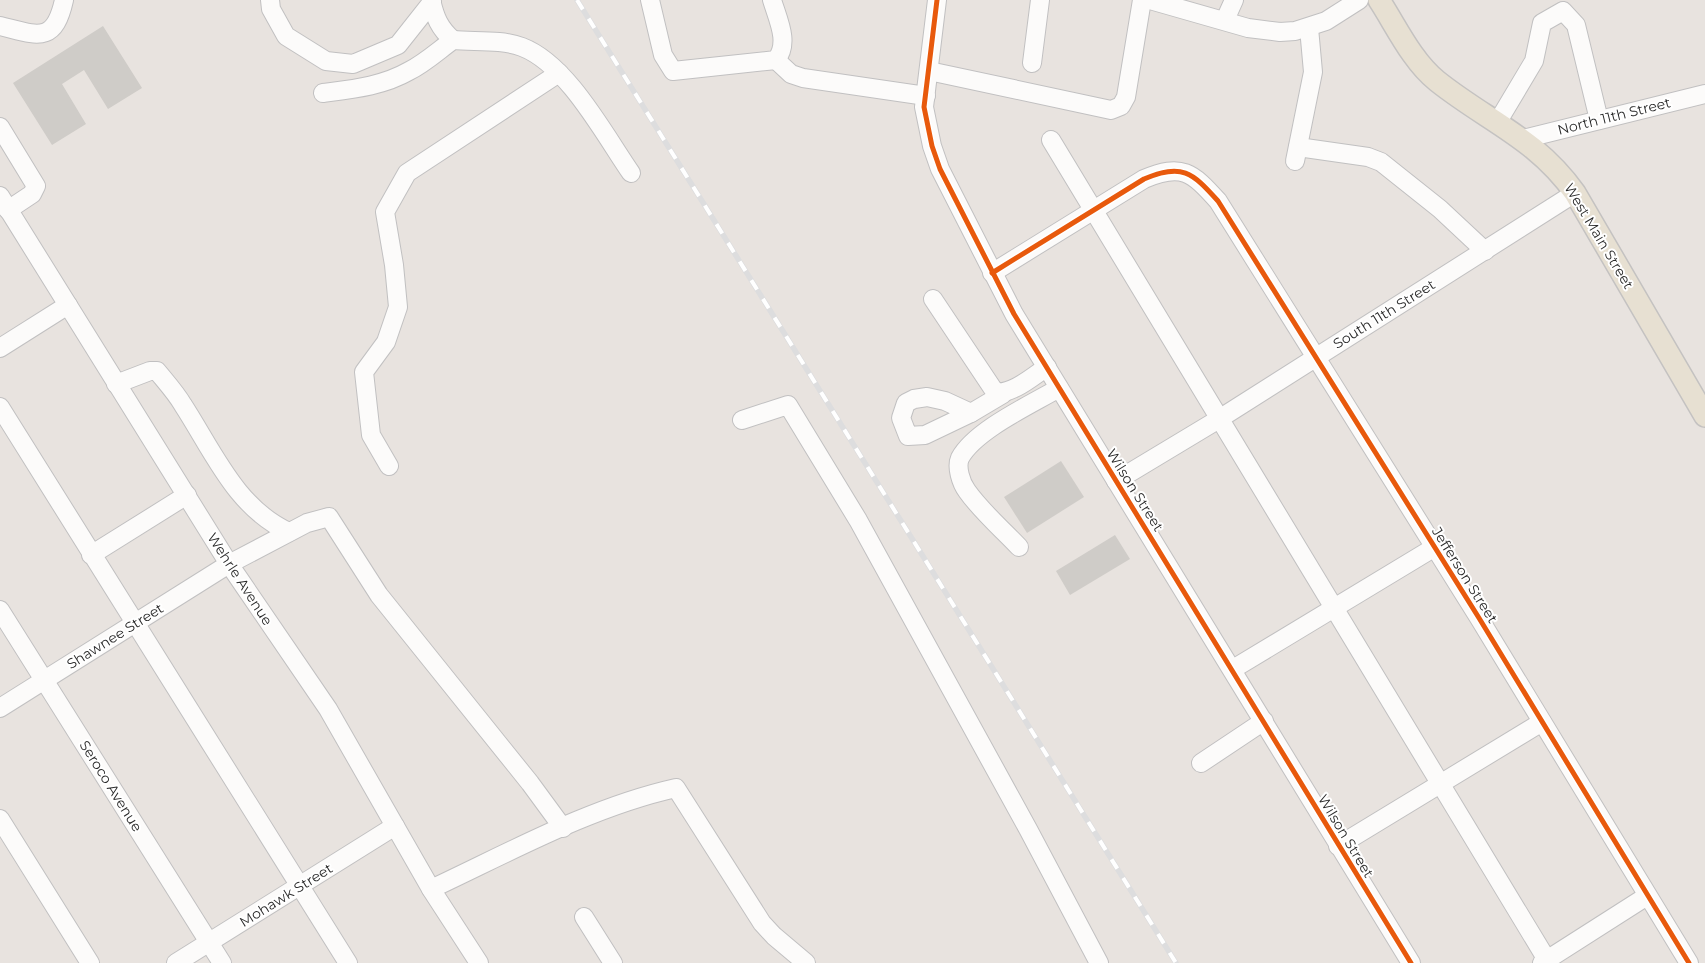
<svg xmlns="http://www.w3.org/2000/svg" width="1705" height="963" font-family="Montserrat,sans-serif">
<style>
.building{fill:#cfccc8}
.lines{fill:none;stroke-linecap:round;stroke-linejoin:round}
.minor-casing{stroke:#c1c0c1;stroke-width:20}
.major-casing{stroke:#c4c2c1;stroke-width:24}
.minor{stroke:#fcfbfa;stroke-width:18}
.major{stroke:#e7e0d2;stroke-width:21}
.rail-casing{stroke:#ddddde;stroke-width:5.5}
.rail{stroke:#fff;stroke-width:4;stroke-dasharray:11;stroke-linecap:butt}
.cycleway-casing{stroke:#fff;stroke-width:8}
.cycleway{stroke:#e8590c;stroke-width:5}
.labels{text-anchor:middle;stroke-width:4;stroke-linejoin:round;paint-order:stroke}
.street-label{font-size:14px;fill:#2a2a2a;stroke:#fff}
</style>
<rect width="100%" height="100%" fill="#e8e3df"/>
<g class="building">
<path d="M 103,26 L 142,88 L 108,109 L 84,70 L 62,84 L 86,124 L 52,145 L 13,83 Z"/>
<path d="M 1061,461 L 1084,497 L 1027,533 L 1004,497 Z"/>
<path d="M 1115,535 L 1130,559 L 1070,595 L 1056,571 Z"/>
</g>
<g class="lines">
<defs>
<g id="minor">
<path d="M 270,0 L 271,9 L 286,36 L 326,61 L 353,64 L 398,45 L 432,2"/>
<path d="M 431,0 C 435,17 439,28 453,40"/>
<path d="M 650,0 L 663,55 L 673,71 L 776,60 C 790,43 778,20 772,0"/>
<path d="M 937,0 L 924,107 L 932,146 L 940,169 L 1014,314 L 1411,963"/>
<path d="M 1150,0 L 1248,28 L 1280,32 L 1295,31 L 1326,21 L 1359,0"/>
<path d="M 1225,20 L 1234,0"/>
<path d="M 0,26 C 37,35 54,45 64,0"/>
<path d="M 776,60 L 791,74 L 803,78 L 926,96"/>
<path d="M 1032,63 L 1040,0"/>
<path d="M 929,71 L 1111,110 L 1121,106 L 1126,97 L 1142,0"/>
<path d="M 323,93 C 353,89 383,86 409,71 C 425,63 439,50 453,40 C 475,42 501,39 522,47 C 567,64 604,134 631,173"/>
<path d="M 1497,123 L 1534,61 L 1542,23 L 1563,11 L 1576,25 L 1599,120"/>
<path d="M 0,127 L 36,186 L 32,194 L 8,210"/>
<path d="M 1523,139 L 1705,94"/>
<path d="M 1051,140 L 1547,960"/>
<path d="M 1298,147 L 1368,157 L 1381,162 L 1440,209 L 1485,251"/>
<path d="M 1295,161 L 1313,72 L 1309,28"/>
<path d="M 0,196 L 229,564 L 328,709 L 431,889 L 479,963"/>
<path d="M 992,273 L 1144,179 C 1182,163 1192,172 1218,201 L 1479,618 L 1689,963"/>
<path d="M 933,299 L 995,392 C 1012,395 1033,376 1047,367"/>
<path d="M 0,348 L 68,305"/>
<path d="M 116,384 L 150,371 L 157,371 C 166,382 176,393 183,405 C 213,451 236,508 289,532"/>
<path d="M 927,397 L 945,401 L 971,413 L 925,435 L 908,436 L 901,418 L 906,403 L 914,399 Z"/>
<path d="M 0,407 L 348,963"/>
<path d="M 971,413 L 1003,394"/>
<path d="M 742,420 L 788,405 L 858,520 L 1028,829 L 1099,963"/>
<path d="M 389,466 L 371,435 L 364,372 L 386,342 L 398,307 L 394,265 L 385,212 L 407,173 L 559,73"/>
<path d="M 1116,481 L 1219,419 L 1575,193"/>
<path d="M 1019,547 C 1002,529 981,511 967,491 C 961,483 956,467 960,458 C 975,430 1032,404 1059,388"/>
<path d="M 91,555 L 187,495"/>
<path d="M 0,610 L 222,963"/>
<path d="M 1233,669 L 1435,547"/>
<path d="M 0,708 L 229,564 L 307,523 L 329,517 L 379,595 L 530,783 L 563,828"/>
<path d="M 1201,763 L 1264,721"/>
<path d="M 0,819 L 90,963"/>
<path d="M 1338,846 L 1542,722"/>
<path d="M 431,889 C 510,852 591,807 676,788 L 762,923 L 774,936 L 806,963"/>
<path d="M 584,917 L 613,963"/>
<path d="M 176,963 L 395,826"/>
<path d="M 1542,963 L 1647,896"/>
</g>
<path id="major" d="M 1379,0 C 1396,26 1412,61 1437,81 C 1487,121 1536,138 1575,193 L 1705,416"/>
</defs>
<use href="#minor" class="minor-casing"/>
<use href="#major" class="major-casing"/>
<use href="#minor" class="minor"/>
<use href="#major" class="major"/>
<defs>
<path id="rail" d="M 577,0 L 1176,963"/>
</defs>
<use href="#rail" class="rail-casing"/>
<use href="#rail" class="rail"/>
<defs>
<g id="cycleway">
<path d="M 937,0 L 924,107 L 932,146 L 940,169 L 1014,314 L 1411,963"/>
<path d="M 992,273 L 1144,179 C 1182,163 1192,172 1218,201 L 1479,618 L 1689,963"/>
</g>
</defs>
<use href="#cycleway" class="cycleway-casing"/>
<use href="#cycleway" class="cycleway"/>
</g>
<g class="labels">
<g class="street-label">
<text transform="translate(1614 116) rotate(-14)" y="5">North 11th Street</text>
<text transform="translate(1599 236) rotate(59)" y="5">West Main Street</text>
<text transform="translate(1384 314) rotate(-32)" y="5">South 11th Street</text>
<text transform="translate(1135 490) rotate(58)" y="5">Wilson Street</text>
<text transform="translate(1465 575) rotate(58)" y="5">Jefferson Street</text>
<text transform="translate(240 579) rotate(57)" y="5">Wehrle Avenue</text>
<text transform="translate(115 636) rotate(-32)" y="5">Shawnee Street</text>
<text transform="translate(111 786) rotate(58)" y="5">Seroco Avenue</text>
<text transform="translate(1346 836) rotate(59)" y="5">Wilson Street</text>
<text transform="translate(286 895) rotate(-32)" y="5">Mohawk Street</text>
</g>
</g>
</svg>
